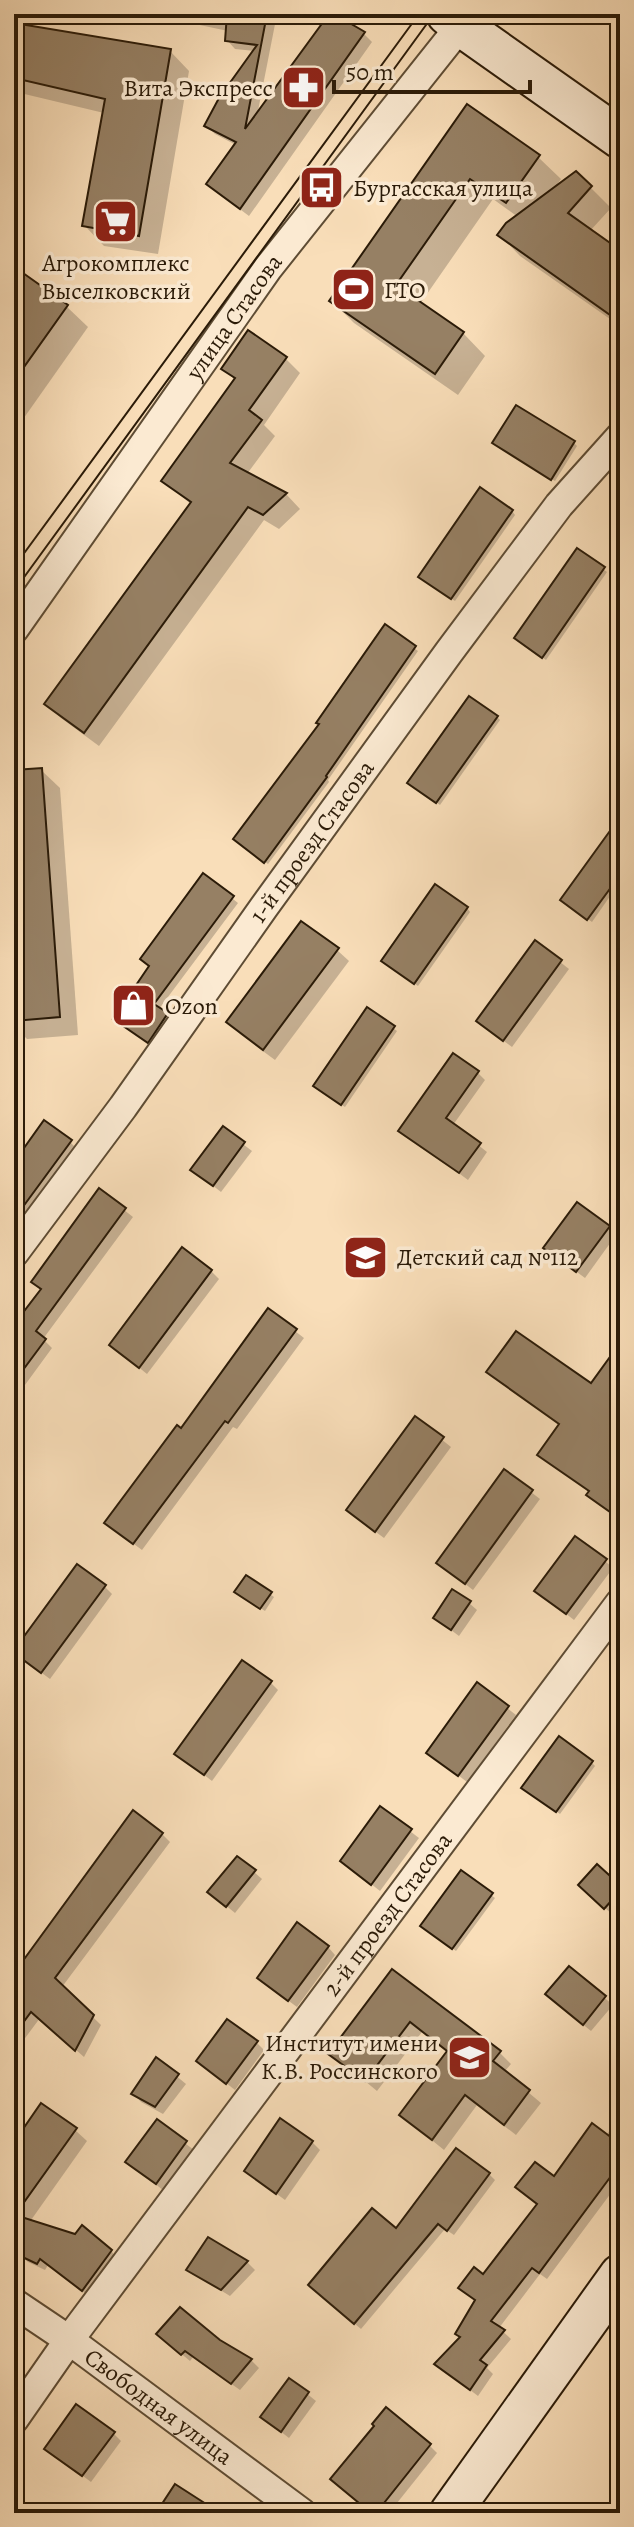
<svg xmlns="http://www.w3.org/2000/svg" width="634" height="2527" font-family="Alegreya,serif">
<style>
.shadow{fill:#0003}
.building{fill:#968064;stroke:#2b1b08;stroke-width:2}
.lines{fill:none;stroke-linecap:round;stroke-linejoin:round}
.street-casing{stroke:#5e4c34;stroke-width:32}
.secondary-casing{stroke:#2b1b08;stroke-width:44}
.street{stroke:#fbead2;stroke-width:28}
.secondary{stroke:#fbead2;stroke-width:40}
.tram{stroke:#2b1b08;stroke-width:2}
.labels{text-anchor:middle;stroke-width:7;stroke-linejoin:round;paint-order:stroke}
.poi-label{font-size:24px;fill:#2b1b08;stroke:#fbead2;text-anchor:start}
.street-label{font-size:24px;fill:#2b1b08;stroke:#fbead2}
</style>
<rect width="100%" height="100%" fill="#f9deb9"/>
<filter id="stains"><feTurbulence type="fractalNoise" baseFrequency=".0025" numOctaves="4"/><feColorMatrix values="0 0 0 0 .2 0 0 0 0 .09 0 0 0 0 .02 0 0 0 .5 -.17"/></filter>
<radialGradient id="worn" r=".72"><stop offset=".6" stop-color="#630" stop-opacity="0"/><stop offset="1" stop-color="#630" stop-opacity=".3"/></radialGradient>
<g class="shadow">
<path d="M 187,14 L 277,14 L 257,116 L 331,14 L 364,34 L 372,42 L 249,216 L 217,192 L 236,145 L 215,134 L 206,125 L 255,51 L 235,49 L 227,40 L 228,31 L 195,24 Z"/>
<path d="M 14,25 L 170,51 L 189,71 L 158,254 L 104,246 L 85,226 L 104,113 L 16,92 L 14,90 Z"/>
<path d="M 467,107 L 538,157 L 561,179 L 554,189 L 576,173 L 611,208 L 590,231 L 620,252 L 620,326 L 520,256 L 500,235 L 518,217 L 493,199 L 420,304 L 463,333 L 485,356 L 458,395 L 354,323 L 332,301 Z"/>
<path d="M 14,290 L 66,306 L 88,327 L 14,432 Z"/>
<path d="M 285,358 L 300,373 L 264,425 L 275,436 L 247,474 L 286,494 L 300,509 L 279,529 L 264,520 L 99,746 L 61,718 L 47,704 L 192,505 L 163,481 L 236,381 L 224,369 Z"/>
<path d="M 574,443 L 577,446 L 555,481 L 498,446 Z"/>
<path d="M 512,511 L 515,515 L 455,601 L 424,580 Z"/>
<path d="M 603,569 L 607,572 L 546,660 L 520,641 Z"/>
<path d="M 386,627 L 418,651 L 328,780 L 329,782 L 268,864 L 239,843 Z"/>
<path d="M 497,717 L 500,720 L 440,805 L 413,786 Z"/>
<path d="M 41,770 L 60,788 L 78,1035 L 27,1039 L 14,1026 L 14,772 Z"/>
<path d="M 620,820 L 620,882 L 592,922 L 566,903 Z"/>
<path d="M 204,876 L 238,903 L 159,1009 L 172,1020 L 153,1046 L 115,1019 L 151,966 Z"/>
<path d="M 467,908 L 470,912 L 418,986 L 387,964 Z"/>
<path d="M 536,943 L 569,969 L 512,1047 L 486,1028 Z"/>
<path d="M 337,950 L 349,961 L 275,1060 L 240,1034 L 228,1022 Z"/>
<path d="M 367,1009 L 397,1031 L 345,1107 L 318,1089 Z"/>
<path d="M 478,1073 L 485,1080 L 453,1125 L 487,1152 L 468,1180 L 401,1130 Z"/>
<path d="M 223,1129 L 252,1151 L 221,1192 L 193,1170 Z"/>
<path d="M 70,1142 L 78,1150 L 14,1237 L 14,1165 Z"/>
<path d="M 100,1191 L 133,1217 L 43,1339 L 52,1348 L 14,1400 L 14,1328 L 42,1290 Z"/>
<path d="M 609,1227 L 616,1235 L 585,1278 L 554,1255 Z"/>
<path d="M 211,1271 L 219,1279 L 147,1374 L 111,1345 Z"/>
<path d="M 620,1296 L 620,1314 L 612,1306 Z"/>
<path d="M 269,1311 L 304,1338 L 237,1429 L 233,1427 L 142,1550 L 115,1530 Z"/>
<path d="M 416,1419 L 451,1447 L 384,1538 L 357,1518 Z"/>
<path d="M 505,1472 L 540,1499 L 473,1590 L 438,1563 Z"/>
<path d="M 605,1561 L 613,1568 L 574,1620 L 537,1591 Z"/>
<path d="M 246,1577 L 274,1597 L 265,1611 L 240,1595 Z"/>
<path d="M 104,1586 L 112,1594 L 50,1679 L 23,1659 Z"/>
<path d="M 469,1603 L 477,1610 L 459,1636 L 435,1618 Z"/>
<path d="M 270,1682 L 278,1690 L 212,1781 L 177,1754 Z"/>
<path d="M 478,1685 L 516,1715 L 467,1782 L 429,1753 Z"/>
<path d="M 592,1763 L 595,1766 L 560,1814 L 527,1791 Z"/>
<path d="M 381,1809 L 419,1838 L 380,1891 L 342,1861 Z"/>
<path d="M 162,1834 L 170,1842 L 62,1987 L 101,2025 L 84,2057 L 40,2018 L 14,2053 L 14,1975 Z"/>
<path d="M 254,1872 L 262,1879 L 235,1913 L 218,1899 Z"/>
<path d="M 461,1873 L 495,1898 L 456,1951 L 426,1929 Z"/>
<path d="M 620,1887 L 620,1907 L 613,1915 L 588,1893 Z"/>
<path d="M 328,1947 L 335,1955 L 297,2007 L 267,1985 Z"/>
<path d="M 569,1968 L 613,2005 L 591,2031 L 555,2002 Z"/>
<path d="M 392,1972 L 499,2052 L 511,2064 L 504,2072 L 541,2103 L 516,2135 L 477,2105 L 444,2150 L 401,2115 L 449,2052 L 422,2032 L 377,2091 L 331,2053 Z"/>
<path d="M 256,2042 L 264,2050 L 235,2090 L 198,2061 Z"/>
<path d="M 620,2045 L 620,2071 L 609,2061 Z"/>
<path d="M 157,2060 L 186,2084 L 163,2114 L 141,2102 L 134,2094 Z"/>
<path d="M 620,2114 L 620,2181 L 547,2279 L 540,2274 L 499,2328 L 511,2339 L 487,2368 L 493,2374 L 478,2396 L 445,2371 L 462,2338 L 477,2301 L 468,2295 L 538,2205 L 554,2179 L 606,2136 Z"/>
<path d="M 157,2122 L 194,2150 L 164,2191 L 128,2162 Z"/>
<path d="M 75,2130 L 87,2141 L 24,2230 L 14,2223 L 14,2145 Z"/>
<path d="M 312,2142 L 320,2150 L 285,2200 L 246,2171 Z"/>
<path d="M 489,2174 L 495,2180 L 454,2235 L 445,2229 L 361,2329 L 316,2291 L 396,2231 Z"/>
<path d="M 209,2240 L 247,2262 L 255,2270 L 230,2296 L 186,2269 L 189,2269 Z"/>
<path d="M 111,2251 L 118,2259 L 90,2297 L 48,2265 L 45,2270 L 28,2262 L 20,2255 Z"/>
<path d="M 167,2342 L 219,2342 L 251,2360 L 259,2368 L 240,2390 L 193,2357 L 190,2361 Z"/>
<path d="M 14,2366 L 31,2381 L 14,2404 Z"/>
<path d="M 290,2380 L 316,2401 L 289,2438 L 271,2424 Z"/>
<path d="M 113,2433 L 121,2441 L 91,2482 L 46,2448 Z"/>
<path d="M 429,2445 L 437,2453 L 389,2513 L 372,2513 Z"/>
</g>
<g class="building">
<path d="M 227,14 L 267,14 L 245,129 L 329,14 L 334,14 L 365,32 L 240,209 L 206,184 L 236,142 L 204,126 L 219,98 L 257,45 L 225,41 Z"/>
<path d="M 14,23 L 171,49 L 139,236 L 82,226 L 105,99 L 14,78 Z"/>
<path d="M 467,104 L 540,155 L 506,203 L 470,179 L 396,285 L 464,332 L 435,374 L 329,301 Z"/>
<path d="M 576,171 L 592,186 L 568,213 L 620,250 L 620,322 L 497,235 L 506,223 Z"/>
<path d="M 23,273 L 68,305 L 14,381 L 14,286 Z"/>
<path d="M 248,330 L 287,357 L 249,410 L 262,420 L 230,463 L 287,493 L 263,515 L 248,507 L 84,733 L 44,704 L 191,502 L 161,481 L 235,378 L 221,369 Z"/>
<path d="M 516,405 L 575,441 L 551,480 L 492,443 Z"/>
<path d="M 480,487 L 513,510 L 451,599 L 418,577 Z"/>
<path d="M 577,548 L 605,567 L 542,658 L 514,638 Z"/>
<path d="M 385,624 L 416,646 L 326,776 L 327,777 L 264,863 L 233,839 L 319,724 L 316,723 Z"/>
<path d="M 469,696 L 498,716 L 436,803 L 407,783 Z"/>
<path d="M 42,768 L 60,1017 L 14,1021 L 14,770 Z"/>
<path d="M 620,817 L 620,875 L 587,920 L 560,900 Z"/>
<path d="M 203,873 L 234,896 L 154,1004 L 168,1013 L 148,1043 L 113,1019 L 149,966 L 140,959 Z"/>
<path d="M 435,884 L 468,907 L 414,984 L 381,961 Z"/>
<path d="M 301,921 L 339,948 L 263,1050 L 226,1022 Z"/>
<path d="M 535,940 L 562,960 L 503,1041 L 476,1021 Z"/>
<path d="M 367,1007 L 395,1026 L 341,1105 L 313,1086 Z"/>
<path d="M 453,1053 L 479,1071 L 446,1118 L 481,1143 L 459,1173 L 398,1131 Z"/>
<path d="M 44,1120 L 72,1140 L 14,1219 L 14,1162 Z"/>
<path d="M 223,1126 L 245,1142 L 213,1186 L 190,1170 Z"/>
<path d="M 99,1188 L 126,1208 L 36,1331 L 46,1339 L 14,1382 L 14,1316 L 18,1319 L 41,1289 L 31,1282 Z"/>
<path d="M 577,1202 L 610,1226 L 576,1272 L 543,1248 Z"/>
<path d="M 182,1247 L 212,1270 L 139,1368 L 109,1345 Z"/>
<path d="M 268,1308 L 297,1329 L 228,1423 L 225,1421 L 133,1544 L 104,1523 L 177,1425 L 181,1428 Z"/>
<path d="M 516,1331 L 591,1383 L 620,1343 L 620,1519 L 586,1495 L 589,1491 L 537,1455 L 559,1424 L 486,1372 Z"/>
<path d="M 415,1416 L 444,1437 L 375,1532 L 346,1510 Z"/>
<path d="M 504,1469 L 533,1490 L 465,1584 L 436,1563 Z"/>
<path d="M 575,1536 L 607,1559 L 566,1614 L 534,1591 Z"/>
<path d="M 77,1564 L 106,1585 L 41,1673 L 14,1653 L 14,1650 Z"/>
<path d="M 246,1575 L 272,1592 L 260,1609 L 234,1592 Z"/>
<path d="M 452,1589 L 471,1601 L 451,1630 L 433,1618 Z"/>
<path d="M 242,1660 L 272,1681 L 204,1775 L 174,1754 Z"/>
<path d="M 477,1682 L 509,1706 L 458,1776 L 426,1753 Z"/>
<path d="M 559,1736 L 593,1761 L 556,1812 L 521,1788 Z"/>
<path d="M 380,1806 L 412,1829 L 371,1885 L 340,1861 Z"/>
<path d="M 133,1810 L 163,1833 L 55,1978 L 94,2015 L 75,2051 L 31,2012 L 14,2035 L 14,1973 Z"/>
<path d="M 237,1856 L 256,1870 L 226,1907 L 207,1892 Z"/>
<path d="M 597,1864 L 620,1885 L 620,1891 L 604,1909 L 578,1885 Z"/>
<path d="M 461,1870 L 493,1893 L 452,1949 L 420,1926 Z"/>
<path d="M 297,1922 L 329,1946 L 288,2001 L 257,1978 Z"/>
<path d="M 569,1966 L 606,1996 L 583,2025 L 545,1994 Z"/>
<path d="M 392,1969 L 501,2051 L 493,2061 L 530,2090 L 504,2125 L 465,2095 L 432,2140 L 399,2115 L 447,2051 L 410,2022 L 365,2081 L 328,2054 Z"/>
<path d="M 227,2019 L 258,2041 L 226,2084 L 196,2061 Z"/>
<path d="M 156,2057 L 179,2074 L 155,2107 L 131,2094 Z"/>
<path d="M 41,2103 L 77,2128 L 15,2215 L 75,2234 L 82,2225 L 112,2250 L 82,2291 L 40,2259 L 37,2264 L 14,2253 L 14,2142 Z"/>
<path d="M 280,2118 L 313,2141 L 276,2194 L 244,2171 Z"/>
<path d="M 157,2119 L 187,2141 L 156,2184 L 125,2162 Z"/>
<path d="M 592,2123 L 620,2144 L 620,2164 L 539,2273 L 532,2268 L 491,2321 L 505,2330 L 480,2360 L 487,2365 L 470,2390 L 434,2364 L 460,2337 L 455,2334 L 475,2300 L 458,2288 L 474,2267 L 483,2274 L 537,2204 L 515,2187 L 535,2162 L 554,2176 Z"/>
<path d="M 456,2148 L 490,2173 L 447,2231 L 438,2224 L 354,2324 L 308,2285 L 372,2208 L 396,2228 Z"/>
<path d="M 208,2237 L 248,2261 L 221,2290 L 186,2270 Z"/>
<path d="M 180,2307 L 220,2340 L 252,2359 L 231,2384 L 185,2351 L 181,2355 L 156,2334 Z"/>
<path d="M 289,2378 L 309,2392 L 281,2432 L 260,2417 Z"/>
<path d="M 76,2404 L 115,2432 L 82,2476 L 44,2449 Z"/>
<path d="M 386,2407 L 431,2444 L 376,2513 L 371,2513 L 330,2479 L 374,2426 L 372,2424 Z"/>
<path d="M 175,2484 L 220,2513 L 156,2513 Z"/>
</g>
<g class="lines">
<defs>
<g id="street">
<path id="s1" d="M 14,629 L 268,268 L 470,14"/>
<path id="s2" d="M 14,1253 L 123,1107 L 264,907 L 449,652 L 559,505 L 620,437"/>
<path id="s3" d="M 14,2303 L 69,2340 L 302,2513"/>
<path id="s4" d="M 14,2419 L 69,2340 L 620,1603"/>
</g>
<g id="secondary">
<path d="M 447,14 L 461,26 L 620,138"/>
<path d="M 450,2513 L 620,2275"/>
</g>
</defs>
<use href="#street" class="street-casing"/>
<use href="#secondary" class="secondary-casing"/>
<use href="#street" class="street"/>
<use href="#secondary" class="secondary"/>
<g class="tram">
<path d="M 14,567 L 419,14"/>
<path d="M 14,591 L 434,14"/>
</g>
</g>
<defs>
<symbol id="pharmacy-square" viewBox="-11 -11 22 22"><rect x="-9" y="-9" width="18" height="18" rx="4" fill="#8f2418" stroke="#fbead2"/><path d="M-2-6h4v4h4v4h-4v4h-4v-4h-4v-4h4Z" fill="#fff"/></symbol>
<symbol id="bus-square" viewBox="-11 -11 22 22"><rect x="-9" y="-9" width="18" height="18" rx="4" fill="#8f2418" stroke="#fbead2"/><path d="M-5-6H5V4H4V6H2V4H-2V6H-4V4H-5ZM-3.5-4V0h7V-4ZM-3.5 1.2v1.5H-2V1.2ZM2 1.2v1.5H3.5V1.2Z" fill="#fff"/></symbol>
<symbol id="supermarket-square" viewBox="-11 -11 22 22"><rect x="-9" y="-9" width="18" height="18" rx="4" fill="#8f2418" stroke="#fbead2"/><path d="M-6-5.5h2.5l.6 2H6L4.5 2H-2.5L-4.4-4H-6ZM-1.5 3.2a1.3 1.3 0 1 0 .1 0ZM3 3.2a1.3 1.3 0 1 0 .1 0Z" fill="#fff"/></symbol>
<symbol id="stadium-square" viewBox="-11 -11 22 22"><rect x="-9" y="-9" width="18" height="18" rx="4" fill="#8f2418" stroke="#fbead2"/><path d="M0-5a6.5 5 0 1 0 0 10a6.5 5 0 1 0 0-10ZM-3.5-1.8h7v3.6h-7Z" fill="#fff"/></symbol>
<symbol id="shop-square" viewBox="-11 -11 22 22"><rect x="-9" y="-9" width="18" height="18" rx="4" fill="#8f2418" stroke="#fbead2"/><path d="M-5-2.5h2.3a2.7 3.5 0 0 1 5.4 0H5L5.5 6h-11ZM-1.5-2.5h3a1.5 2.3 0 0 0-3 0Z" fill="#fff"/></symbol>
<symbol id="school-square" viewBox="-11 -11 22 22"><rect x="-9" y="-9" width="18" height="18" rx="4" fill="#8f2418" stroke="#fbead2"/><path d="M0-5L7-2L0 1L-7-2ZM-4 1L0 2.5L4 1V4Q0 6-4 4Z" fill="#fff"/></symbol>
<symbol id="university-square" viewBox="-11 -11 22 22"><rect x="-9" y="-9" width="18" height="18" rx="4" fill="#8f2418" stroke="#fbead2"/><path d="M0-5L7-2L0 1L-7-2ZM-4 1L0 2.5L4 1V4Q0 6-4 4Z" fill="#fff"/></symbol>
</defs>
<g fill-rule="evenodd">
<use href="#pharmacy-square" x="278" y="62" width="51" height="51"/>
<use href="#bus-square" x="296" y="162" width="51" height="51"/>
<use href="#supermarket-square" x="90" y="196" width="51" height="51"/>
<use href="#stadium-square" x="328" y="264" width="51" height="51"/>
<use href="#shop-square" x="108" y="980" width="51" height="51"/>
<use href="#school-square" x="340" y="1232" width="51" height="51"/>
<use href="#university-square" x="444" y="2032" width="51" height="51"/>
</g>
<g class="labels">
<g class="poi-label">
<text x="273" y="96" text-anchor="end">Вита Экспресс</text>
<text x="353" y="196">Бургасская улица</text>
<text x="116" y="271" text-anchor="middle">Агрокомплекс<tspan x="116" dy="28">Выселковский</tspan></text>
<text x="384" y="298">ГТО</text>
<text x="165" y="1014">Ozon</text>
<text x="397" y="1265">Детский сад №112</text>
<text x="438" y="2051" text-anchor="end">Институт имени<tspan x="438" dy="28">К.В. Россинского</tspan></text>
</g>
<g class="street-label">
<text dy="8" stroke="none"><textPath href="#s1" startOffset="382">улица Стасова</textPath></text>
<text dy="8" stroke="none"><textPath href="#s2" startOffset="508">1-й проезд Стасова</textPath></text>
<text dy="8" stroke="none"><textPath href="#s4" startOffset="628">2-й проезд Стасова</textPath></text>
<text dy="8" stroke="none"><textPath href="#s3" startOffset="178">Свободная улица</textPath></text>
</g>
</g>
<rect width="634" height="2527" fill="none" stroke="#f9deb9" stroke-width="48"/>
<rect x="16" y="16" width="602" height="2495" fill="none" stroke="#2b1b08" stroke-width="4"/>
<rect x="24" y="24" width="586" height="2479" fill="none" stroke="#2b1b08" stroke-width="2"/>
<path d="M334 80v12h196v-12" fill="none" stroke="#2b1b08" stroke-width="4"/>
<text x="346" y="80" font-size="24" fill="#2b1b08" stroke="#fbead2" stroke-width="6" paint-order="stroke">50 m</text>
<rect width="100%" height="100%" filter="url(#stains)"/>
<rect width="100%" height="100%" fill="url(#worn)"/>
</svg>
